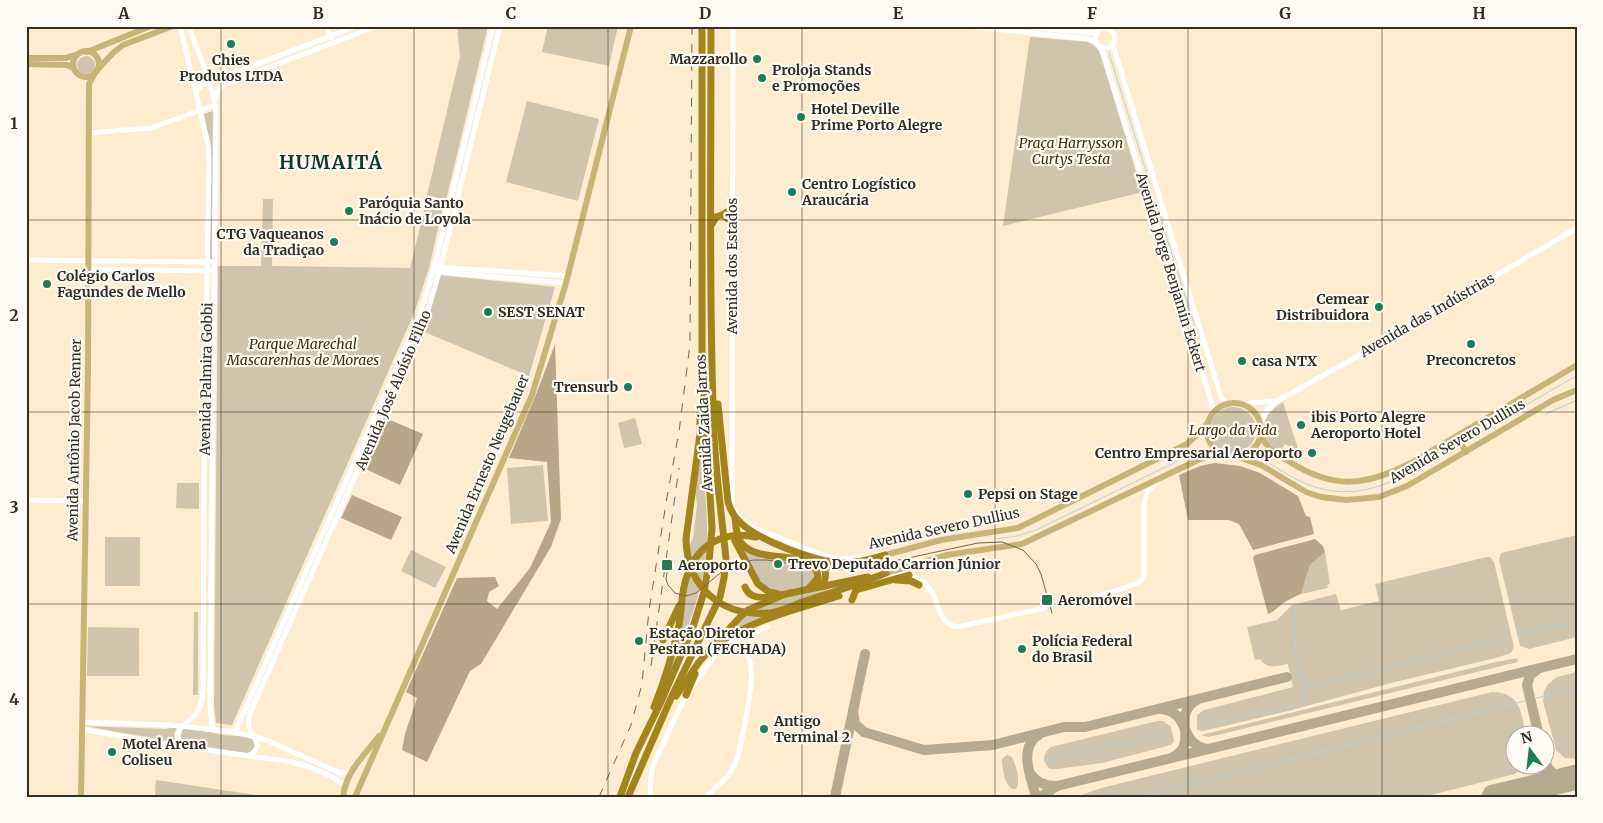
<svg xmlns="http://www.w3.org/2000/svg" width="1603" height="823" font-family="Merriweather,serif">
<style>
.green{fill:#d1c4af}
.forest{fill:#b8a688}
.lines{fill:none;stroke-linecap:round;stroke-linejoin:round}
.stream{stroke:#b0d2e6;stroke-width:1}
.taxiway{stroke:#b6aa93;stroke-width:10}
.runway{stroke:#b6aa93;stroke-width:25}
.minor{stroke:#fff;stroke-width:5}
.major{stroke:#c7b577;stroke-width:6}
.highway{stroke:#a2841c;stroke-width:7}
.tram{stroke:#706757;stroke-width:1}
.rail{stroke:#706757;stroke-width:1;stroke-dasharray:9 9;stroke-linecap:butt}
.grid{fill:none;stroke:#332d22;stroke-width:1;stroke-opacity:0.55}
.poi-dot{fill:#207c52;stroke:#fefbf5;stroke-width:2}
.labels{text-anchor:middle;stroke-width:4.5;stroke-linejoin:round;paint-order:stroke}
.poi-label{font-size:14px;font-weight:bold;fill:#332d22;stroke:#fefbf5;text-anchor:start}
.park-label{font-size:14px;font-style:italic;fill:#453109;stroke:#fefbf5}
.street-label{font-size:14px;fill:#332d22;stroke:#fefbf5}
.district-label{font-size:19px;font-weight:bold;letter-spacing:1px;fill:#123c28;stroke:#fefbf5}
.neatline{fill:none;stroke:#332d22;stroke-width:2}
.grid-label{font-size:16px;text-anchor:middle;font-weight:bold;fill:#332d22}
</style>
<rect width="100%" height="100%" fill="#fdeccf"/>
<g class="green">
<path d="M 457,26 L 488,26 L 446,200 L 427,195 L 460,56 Z"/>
<path d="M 548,26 L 618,26 L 609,66 L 542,52 Z"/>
<path d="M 1030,37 L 1090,42 L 1099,50 L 1141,188 L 1139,193 L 1003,226 Z"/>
<circle cx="86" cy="65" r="9"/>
<path d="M 527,101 L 599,119 L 578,201 L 506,182 Z"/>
<path d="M 213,111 L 212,260 L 210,259 L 210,144 L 204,114 Z"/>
<path d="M 263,199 L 273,199 L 272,266 L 410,268 L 426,203 L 443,207 L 429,268 L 415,311 L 232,725 L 216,723 L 214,704 L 218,271 L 218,266 L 261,266 Z"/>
<path d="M 440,275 L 555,287 L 529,376 L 422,331 Z"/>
<path d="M 1283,402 L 1299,452 L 1285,444 L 1280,452 C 1256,438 1260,415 1283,402 Z"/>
<circle cx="1233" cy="430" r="23"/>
<path d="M 635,418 L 642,444 L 624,448 L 618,423 Z"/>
<path d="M 701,445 C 703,473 707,502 707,530 C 708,582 687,631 668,678 L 688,578 L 688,549 L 693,538 L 697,505 L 695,489 Z"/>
<path d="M 543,465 L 548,521 L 511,524 L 507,468 Z"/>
<path d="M 177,483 L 199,483 L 199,509 L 176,508 Z"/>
<path d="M 1577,535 L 1577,637 L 1529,649 L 1520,646 L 1499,560 L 1501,553 Z"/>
<rect x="105" y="537" width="35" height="49"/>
<path d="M 737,540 C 741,544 746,551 751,554 C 767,561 820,553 815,581 L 805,589 L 777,592 L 760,584 Z"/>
<path d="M 411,550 L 446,567 L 435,588 L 401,571 Z"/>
<path d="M 1325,552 L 1330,584 L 1327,585 L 1328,588 L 1301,594 L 1310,565 Z"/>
<path d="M 1487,557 L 1490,557 L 1494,562 L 1514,647 L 1511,653 L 1496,658 L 1391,683 L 1292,710 L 1216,728 L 1202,731 L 1197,730 L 1197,715 L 1204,710 L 1293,687 L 1288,664 C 1277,666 1268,670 1260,659 L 1255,660 L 1247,627 L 1277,620 L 1292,605 L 1336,594 L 1341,610 L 1379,601 L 1375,584 Z"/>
<path d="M 828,588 L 831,595 L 726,635 L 740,619 L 773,600 Z"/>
<path d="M 194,612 L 198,612 L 198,695 L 193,695 Z"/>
<path d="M 88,627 L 139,628 L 139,676 L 87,676 Z"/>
<path d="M 1517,658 L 1518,662 L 1222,734 L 1208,737 L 1201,735 L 1496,662 Z"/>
<path d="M 1577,672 L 1577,759 L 1565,758 L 1556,750 L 1543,701 L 1544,691 L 1548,684 L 1557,677 Z"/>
<path d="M 1492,692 C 1521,692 1521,713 1526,735 L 1516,736 L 1516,766 L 1525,766 L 1515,774 L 1423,797 L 1076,797 L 1101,788 Z"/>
<path d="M 1157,721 L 1163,721 L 1171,727 L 1174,741 L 1171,745 L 1102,763 L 1057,769 L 1050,769 C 1042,761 1042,754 1051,747 Z"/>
<path d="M 84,726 L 166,729 L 177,727 L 174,734 L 175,742 Z"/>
<path d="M 189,728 L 223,735 L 249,737 L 254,740 L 255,747 L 251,752 L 246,753 L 186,744 L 182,741 L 180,732 L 183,729 Z"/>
<path d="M 1007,755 L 1012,757 C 1016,766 1021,780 1016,789 L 1012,789 C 1004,784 1003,770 1002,762 L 1002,759 Z"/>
<path d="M 156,780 L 263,796 L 263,797 L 155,797 Z"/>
</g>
<g class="forest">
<path d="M 555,344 L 561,519 L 551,547 L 481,664 L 470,671 L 427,762 L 402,750 L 405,734 L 417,698 L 406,692 L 457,578 L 495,577 L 499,586 L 489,592 L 487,601 L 497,609 L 530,568 L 551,522 L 547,462 L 509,458 L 537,392 Z"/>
<path d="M 383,417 L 423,434 L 400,485 L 361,467 Z"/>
<path d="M 1214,463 L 1240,466 L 1260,473 L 1298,496 L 1306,516 L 1310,517 L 1314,534 L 1253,550 L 1239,524 L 1229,520 L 1188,520 L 1179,475 L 1200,466 Z"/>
<path d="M 352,495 L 402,517 L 391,540 L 341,518 Z"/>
<path d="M 1315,539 L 1323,546 L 1325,552 L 1310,565 L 1301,594 C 1294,597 1287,600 1282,604 C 1277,608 1274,612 1268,614 L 1253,558 L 1255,555 Z"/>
</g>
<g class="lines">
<g class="stream">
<path d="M 1109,53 L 1150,184"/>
<path d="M 1156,204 L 1195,327"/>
<path d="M 1546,414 L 1577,400"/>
<path d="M 1464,441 L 1576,376"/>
<path d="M 1266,461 C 1279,469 1293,479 1307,484 C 1364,507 1407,474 1454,447"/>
<path d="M 996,539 L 1017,536 L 1036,530 L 1184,458"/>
<path d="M 1295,608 C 1293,636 1295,661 1306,687"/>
<path d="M 1519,635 L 1577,622"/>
<path d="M 1204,725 L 1295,706 L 1302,701 L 1306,688 L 1508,638"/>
<path d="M 1044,761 L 1166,734"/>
<path d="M 1139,797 L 1577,688"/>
</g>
<g class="taxiway">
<path d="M 1537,670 L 1530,675 L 1527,685 L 1539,736"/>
<path d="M 1161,709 C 1192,712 1178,746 1209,749"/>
<path d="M 853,711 L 855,724 L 864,732 L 924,750 L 993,745 L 1064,727 L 1085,727 L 1287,677"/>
<path d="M 1173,757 C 1200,743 1170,715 1197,700"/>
<path d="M 1546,764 C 1551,774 1558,778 1569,778"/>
<path d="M 1030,773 C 1036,783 1045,786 1057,786"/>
<path d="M 1531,788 C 1540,783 1546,776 1545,766"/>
<path d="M 835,797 L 865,654"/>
<path d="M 1036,797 C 1031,777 1017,747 1040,734"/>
<path d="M 1040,797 L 1057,786 L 1577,659"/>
</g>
<path class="runway" d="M 1494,797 L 1577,777"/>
<g class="minor">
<path d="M 180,26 L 208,144 L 209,161 L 204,478 L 203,692 C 201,711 197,715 182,726"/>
<path d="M 189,26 C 198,54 214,85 216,115 L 210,702 L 212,729"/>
<path d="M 327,26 L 331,38"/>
<path d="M 733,26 L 732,506 L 742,520 L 752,527 L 825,556 L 839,559 L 867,557"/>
<path d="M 967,26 L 1088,39 L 1096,43"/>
<path d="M 1022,26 L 1089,33 L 1097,32"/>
<circle cx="1105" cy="38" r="10"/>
<path d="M 1113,45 L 1221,397 L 1227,404"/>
<path d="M 1099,46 L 1103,53 L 1211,401 L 1213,413"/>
<path d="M 196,91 L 202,85 L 357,26"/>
<path d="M 215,102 L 218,90 L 223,85 L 377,26"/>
<path d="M 89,133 L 151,128 L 215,105"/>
<path d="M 26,260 L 211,262"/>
<path d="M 438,267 L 568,276"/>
<path d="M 88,269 L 210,271"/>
<path d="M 438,272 L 566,283"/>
<path d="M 1241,404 L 1276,401"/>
<path d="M 1260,425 L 1266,411 L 1277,401 L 1351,360 L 1577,228"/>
<path d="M 26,500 L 86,501"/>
<path d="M 891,573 C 951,575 926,621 957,627 L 1045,608"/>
<path d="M 1051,606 C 1072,601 1130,591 1144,578 L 1144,505 L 1147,492 L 1159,480"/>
<path d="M 82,722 L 170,725 L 235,732 L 266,740 L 340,773 L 349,773"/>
<path d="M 81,729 L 165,744 L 292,762 C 310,767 329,773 344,785"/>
<path d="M 235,732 L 420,314 L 434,268 L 493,26"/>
<path d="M 181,746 C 177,739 177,733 182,726"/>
<path d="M 249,756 C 264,745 255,742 250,729 C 247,724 249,718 250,713 L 427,314 L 439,273 L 500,26"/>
<path d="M 650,797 L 651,775 L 653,765 L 686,695 L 718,651 L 733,641 L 768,627"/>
<path d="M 705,797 C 717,786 730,777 736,762 C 741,746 744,729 747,712 C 750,691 763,643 725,647"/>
</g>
<g class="major">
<circle cx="86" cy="64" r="13"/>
<path d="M 87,52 L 151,26"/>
<path d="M 26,58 L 65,58 L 76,55"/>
<path d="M 26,64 L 67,65 L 73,68"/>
<path d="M 97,70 L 113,53 L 123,45 L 173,26"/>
<circle cx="1234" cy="430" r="27"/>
<path d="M 1260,433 C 1266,449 1277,454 1290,462 C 1334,490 1366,486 1411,463 L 1577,365"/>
<path d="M 1457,437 L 1466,452"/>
<path d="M 1235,456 L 1261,465 L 1306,492 L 1321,497 L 1346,500 L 1379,497 L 1407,486 L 1553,400 L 1577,390"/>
<path d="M 885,555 L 941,540 L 1018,528 L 1187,444 L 1203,429 L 1208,422"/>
<path d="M 886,573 L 947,555 L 1022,544 L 1200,459 L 1217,455 L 1225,455"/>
<path d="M 81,797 L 88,369 L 89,84 L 95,73"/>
<path d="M 343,797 C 346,771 364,756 379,736"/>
<path d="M 355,797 L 532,395 L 566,283 L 631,26"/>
</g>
<g class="highway">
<path d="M 722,215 L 732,209"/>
<path d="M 712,224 L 716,217 L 722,215 L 730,220 L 732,223"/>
<path d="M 718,404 L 728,502 C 730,508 732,514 737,519 C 755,540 816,562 843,563 C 858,563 872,559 885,555"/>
<path d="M 700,411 L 700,434 L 686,539 C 687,587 721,617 769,613 C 780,612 792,606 802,602 C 831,593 859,584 886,573"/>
<path d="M 735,518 C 736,525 736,535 740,541 C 755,567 817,546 818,578 L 809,588"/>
<path d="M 735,541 L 758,584 L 769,592 L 778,594"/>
<path d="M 816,560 C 824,566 828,571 824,582 L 818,586"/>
<path d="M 896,580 L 911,581 L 919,585"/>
<path d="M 745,587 C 749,598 760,598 770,597"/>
<path d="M 856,590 L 909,575"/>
<path d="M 781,595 L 868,577"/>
<path d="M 852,600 L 856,590"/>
<path d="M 663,640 L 679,606"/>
<path d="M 714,646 C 751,620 797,609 839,596"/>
<path d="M 686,695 L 695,674"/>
<path d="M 676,696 L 699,662 L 739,618 L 748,610 L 783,595"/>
<path d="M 654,707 C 665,680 673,653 679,625 C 682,609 681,591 687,576 C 697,544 725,530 756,537"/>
<path d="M 620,797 L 636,753 L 660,704 L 693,627 L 704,592 L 709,562 L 712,528 L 702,359 L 702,26"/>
<path d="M 628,797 L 671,698 L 720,597 L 724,578 L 726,559 C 722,518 716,476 714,435 C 709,299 711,162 711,26"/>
</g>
<path class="tram" d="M 669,559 L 666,579 L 668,585 L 675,593 L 686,596 L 696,593 L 724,570 L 738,564 L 753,560 L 767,560 L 825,569 L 852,570 L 978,543 L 1002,542 L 1023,550 L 1036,564 L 1041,574 L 1052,613"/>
<g class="rail">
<path d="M 651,666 L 679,468"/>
<path d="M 599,797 L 631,725 L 642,684 L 649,610 L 667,497 L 679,432 L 690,344 L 692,26"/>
</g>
</g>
<path class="grid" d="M 221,26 L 221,797M 414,26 L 414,797M 608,26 L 608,797M 802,26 L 802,797M 995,26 L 995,797M 1188,26 L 1188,797M 1382,26 L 1382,797M 26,220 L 1577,220M 26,412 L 1577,412M 26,604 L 1577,604"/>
<g class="poi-dot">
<circle cx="231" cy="44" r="5"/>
<circle cx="757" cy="59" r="5"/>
<circle cx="762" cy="78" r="5"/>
<circle cx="801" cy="117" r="5"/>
<circle cx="792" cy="192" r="5"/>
<circle cx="349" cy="211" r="5"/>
<circle cx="334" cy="242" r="5"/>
<circle cx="47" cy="284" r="5"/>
<circle cx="1379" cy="307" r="5"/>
<circle cx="488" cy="312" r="5"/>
<circle cx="1471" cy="344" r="5"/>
<circle cx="1242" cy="361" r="5"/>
<circle cx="628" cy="387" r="5"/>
<circle cx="1301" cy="425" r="5"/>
<circle cx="1312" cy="453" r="5"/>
<circle cx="968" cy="494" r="5"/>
<circle cx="778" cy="564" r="5"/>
<rect x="661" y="559" width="12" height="12" rx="2.5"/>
<rect x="1041" y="594" width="12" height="12" rx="2.5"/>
<circle cx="639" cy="641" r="5"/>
<circle cx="1022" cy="649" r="5"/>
<circle cx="764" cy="729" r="5"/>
<circle cx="112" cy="752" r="5"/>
</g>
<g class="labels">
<g class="poi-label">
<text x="747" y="64" text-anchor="end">Mazzarollo</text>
<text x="231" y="65" text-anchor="middle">Chies<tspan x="231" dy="16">Produtos LTDA</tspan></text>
<text x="772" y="75">Proloja Stands<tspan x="772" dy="16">e Promoções</tspan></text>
<text x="811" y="114">Hotel Deville<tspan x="811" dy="16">Prime Porto Alegre</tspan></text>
<text x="802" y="189">Centro Logístico<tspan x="802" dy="16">Araucária</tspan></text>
<text x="359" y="208">Paróquia Santo<tspan x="359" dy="16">Inácio de Loyola</tspan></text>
<text x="324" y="239" text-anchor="end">CTG Vaqueanos<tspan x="324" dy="16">da Tradiçao</tspan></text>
<text x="57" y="281">Colégio Carlos<tspan x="57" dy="16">Fagundes de Mello</tspan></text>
<text x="1369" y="304" text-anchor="end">Cemear<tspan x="1369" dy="16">Distribuidora</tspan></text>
<text x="498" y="317">SEST SENAT</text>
<text x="1471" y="365" text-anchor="middle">Preconcretos</text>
<text x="1252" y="366">casa NTX</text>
<text x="618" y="392" text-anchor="end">Trensurb</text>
<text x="1311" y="422">ibis Porto Alegre<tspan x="1311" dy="16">Aeroporto Hotel</tspan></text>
<text x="1302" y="458" text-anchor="end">Centro Empresarial Aeroporto</text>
<text x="978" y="499">Pepsi on Stage</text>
<text x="788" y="569">Trevo Deputado Carrion Júnior</text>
<text x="678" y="570">Aeroporto</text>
<text x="1058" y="605">Aeromóvel</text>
<text x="649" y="638">Estação Diretor<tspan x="649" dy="16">Pestana (FECHADA)</tspan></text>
<text x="1032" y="646">Polícia Federal<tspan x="1032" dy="16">do Brasil</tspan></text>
<text x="774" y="726">Antigo<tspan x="774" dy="16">Terminal 2</tspan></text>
<text x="122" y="749">Motel Arena<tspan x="122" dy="16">Coliseu</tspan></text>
</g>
<g class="park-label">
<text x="1071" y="148">Praça Harrysson<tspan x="1071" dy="16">Curtys Testa</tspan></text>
<text x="303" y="349">Parque Marechal<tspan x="303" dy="16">Mascarenhas de Moraes</tspan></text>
<text x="1233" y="435">Largo da Vida</text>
</g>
<g class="street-label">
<text transform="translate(732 266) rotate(-90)" y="5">Avenida dos Estados</text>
<text transform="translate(1171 272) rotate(73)" y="5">Avenida Jorge Benjamin Eckert</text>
<text transform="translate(1427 315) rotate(-30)" y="5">Avenida das Indústrias</text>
<text transform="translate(206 379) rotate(-89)" y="5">Avenida Palmira Gobbi</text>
<text transform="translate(393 390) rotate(-67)" y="5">Avenida José Aloísio Filho</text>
<text transform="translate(704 423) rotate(-93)" y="5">Avenida Zaida Jarros</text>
<text transform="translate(74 440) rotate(-89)" y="5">Avenida Antônio Jacob Renner</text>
<text transform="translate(1457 441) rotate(-30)" y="5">Avenida Severo Dullius</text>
<text transform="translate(487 464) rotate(-67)" y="5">Avenida Ernesto Neugebauer</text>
<text transform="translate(944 528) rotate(-12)" y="5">Avenida Severo Dullius</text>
</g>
<g class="district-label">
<text x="331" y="169">HUMAITÁ</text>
</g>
</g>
<rect width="1603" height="823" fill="none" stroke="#fefbf5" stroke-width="55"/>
<g transform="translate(1530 750) rotate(345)"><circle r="24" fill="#fefbf5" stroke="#ada9a1"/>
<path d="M0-4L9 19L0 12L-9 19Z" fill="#207c52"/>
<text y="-8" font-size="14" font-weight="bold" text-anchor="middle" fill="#332d22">N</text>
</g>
<rect x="28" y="28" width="1548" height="768" class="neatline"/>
<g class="grid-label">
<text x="124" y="19">A</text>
<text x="318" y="19">B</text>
<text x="511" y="19">C</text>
<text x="705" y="19">D</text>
<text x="898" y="19">E</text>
<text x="1092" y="19">F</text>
<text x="1285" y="19">G</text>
<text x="1479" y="19">H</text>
<text x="14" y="129">1</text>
<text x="14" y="321">2</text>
<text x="14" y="513">3</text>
<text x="14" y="705">4</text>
</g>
</svg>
